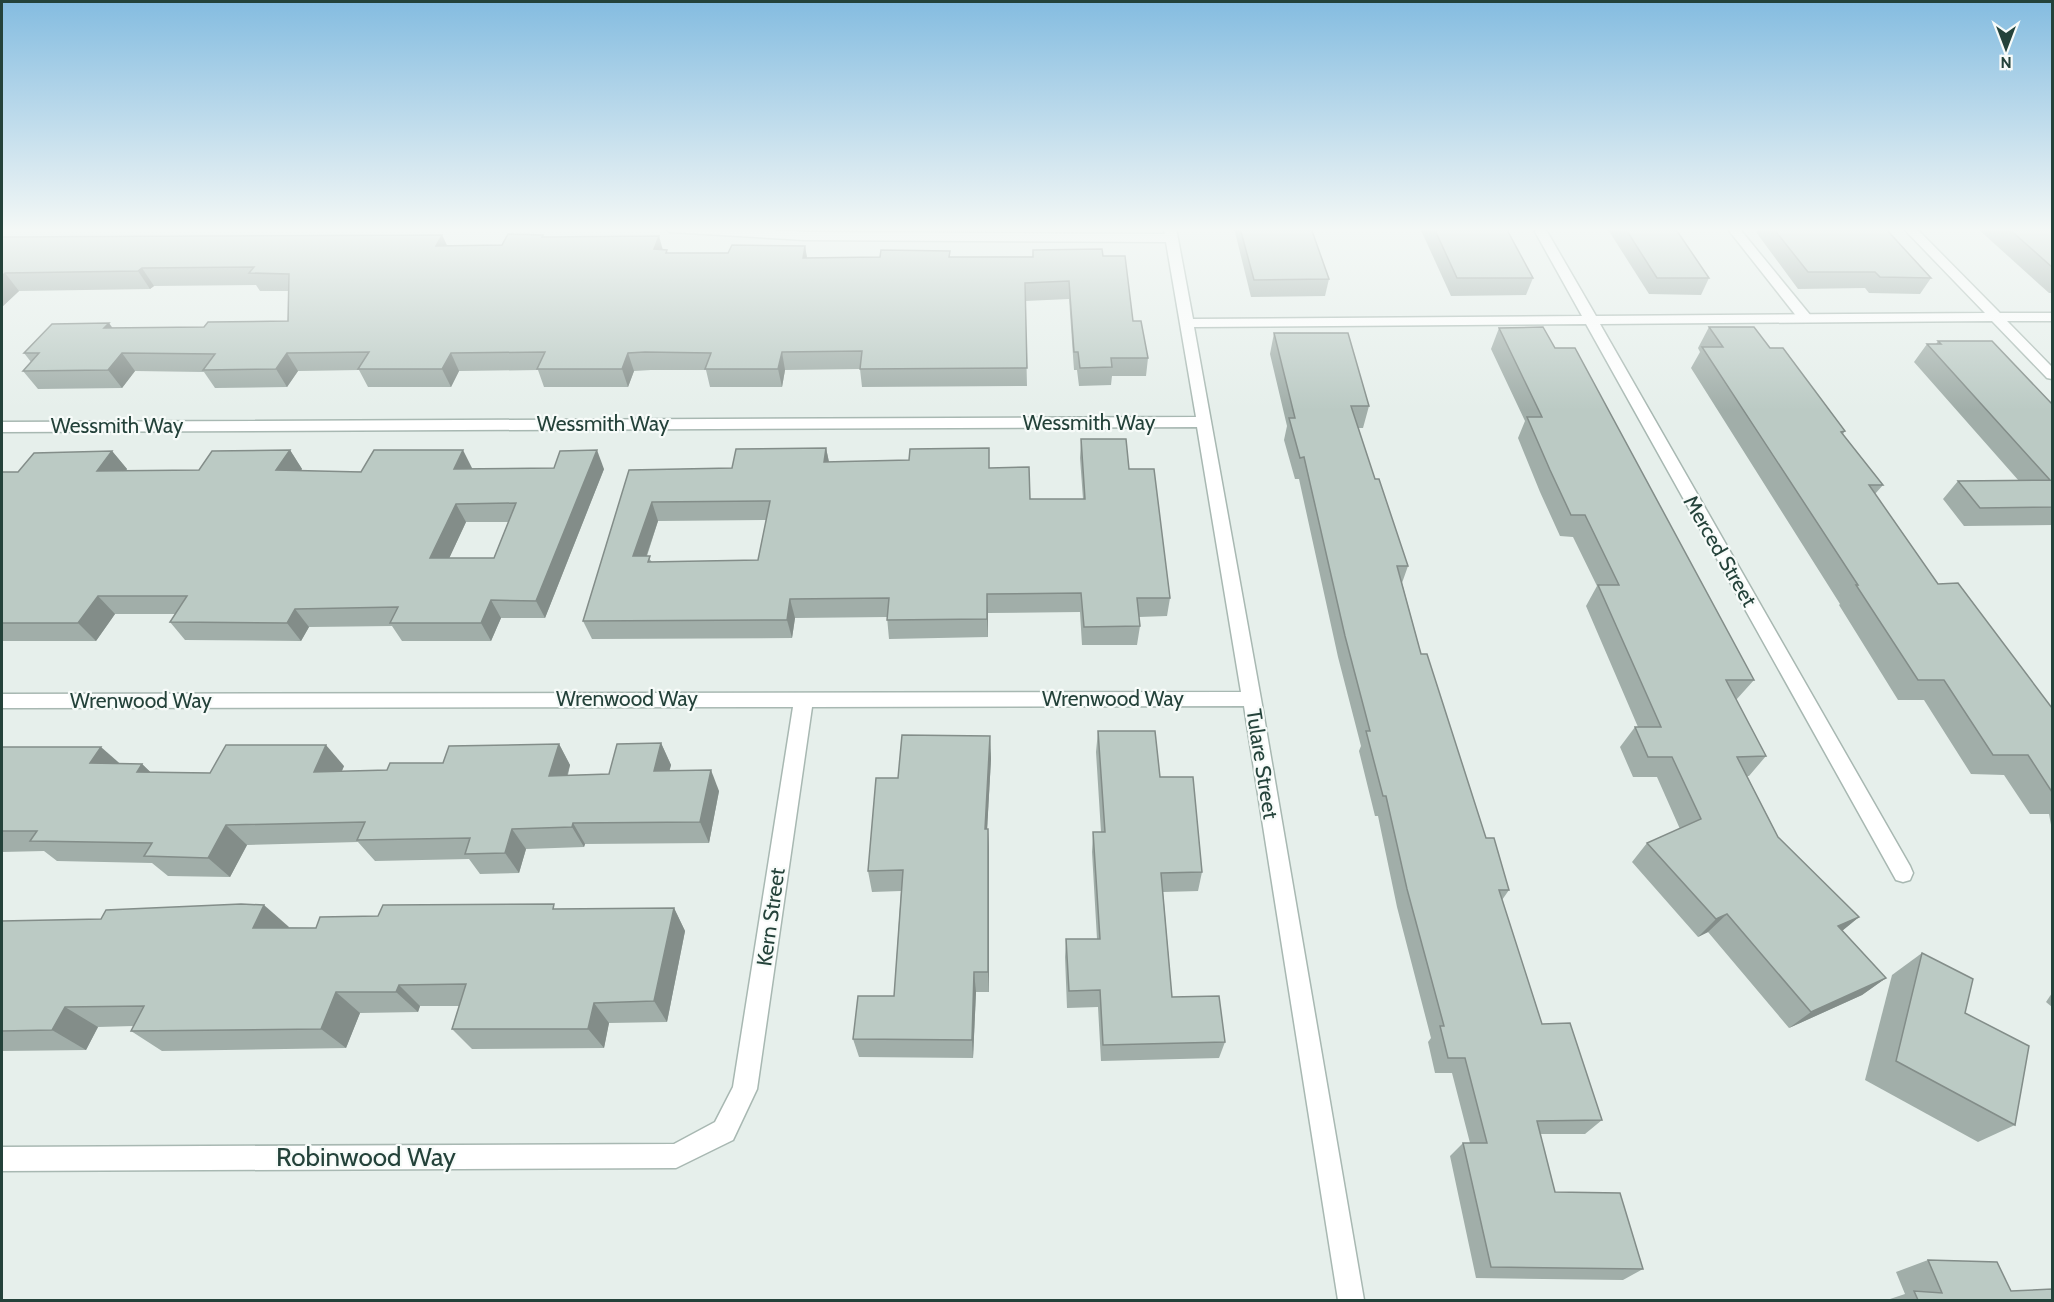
<svg xmlns="http://www.w3.org/2000/svg" width="2054" height="1302" font-family="Cabin,sans-serif">
<style>
.lines{fill:none;stroke-linecap:round;stroke-linejoin:round}
.service-casing{stroke:#a8b8b2;stroke-width:3}
.minor-casing{stroke:#a8b8b2;stroke-width:3}
.service{fill:#fff;fill-rule:evenodd}
.minor{fill:#fff;fill-rule:evenodd}
.wall{fill:#a1aea9;fill-rule:evenodd}
.shaded-wall{fill:#838d89}
.building{fill:#bbcac4;stroke:#838d89;stroke-width:1.5;fill-rule:evenodd}
.labels{text-anchor:middle;stroke-width:4.5;stroke-linejoin:round;paint-order:stroke}
.street-label{font-size:21px;fill:#24423a;stroke:#f7fbf9}
.near-street-label{font-size:26px;fill:#24423a;stroke:#f7fbf9}
</style>
<rect width="100%" height="100%" fill="#e6efeb"/>
<g class="lines">
<defs>
<path id="service" d="M 1727,228 L 1739,228 L 1811,316 L 1813,319 L 1811,322 L 1801,322 Z"/>
<path id="minor" d="M 664,228 L 729,228 L 804,232 L 1165,234 L 1164,228 L 1176,228 L 1193,319 L 1582,316 L 1533,228 L 1545,228 L 1596,316 L 1985,313 L 1903,228 L 1916,228 L 2000,313 L 2052,313 L 2052,321 L 2007,321 L 2052,367 L 2052,379 L 2047,378 L 1992,321 L 1600,324 L 1910,866 L 1913,873 L 1910,880 L 1903,882 L 1896,880 L 1586,324 L 1194,327 L 1261,699 L 1364,1300 L 1338,1300 L 1244,706 L 812,707 L 757,1089 L 733,1140 L 676,1168 L 2,1171 L 2,1147 L 674,1144 L 715,1122 L 733,1087 L 793,707 L 2,708 L 2,694 L 1241,692 L 1197,427 L 2,432 L 2,422 L 1196,417 L 1166,242 L 804,240 L 670,232 Z"/>
</defs>
<use href="#service" class="service-casing"/>
<use href="#minor" class="minor-casing"/>
<use href="#service" class="service"/>
<use href="#minor" class="minor"/>
</g>
<g class="wall">
<path d="M 1234,228 L 1311,228 L 1329,279 L 1325,296 L 1251,297 Z"/>
<path d="M 1420,228 L 1506,228 L 1533,278 L 1526,295 L 1451,296 Z"/>
<path d="M 1607,228 L 1675,228 L 1709,278 L 1701,295 L 1649,294 Z"/>
<path d="M 1758,228 L 1885,228 L 1931,278 L 1920,294 L 1869,293 L 1865,288 L 1798,289 L 1756,232 Z"/>
<path d="M 1977,228 L 2052,228 L 2052,293 L 2049,293 Z"/>
<path d="M 442,235 L 447,245 L 502,245 L 543,235 L 544,237 L 663,250 L 668,253 L 728,253 L 805,246 L 807,258 L 880,257 L 950,251 L 950,257 L 1103,256 L 1133,321 L 1148,358 L 1146,376 L 1112,376 L 1111,385 L 1079,386 L 1077,370 L 1074,370 L 1069,299 L 1025,301 L 1027,386 L 862,387 L 860,369 L 785,370 L 782,387 L 710,387 L 706,370 L 651,370 L 634,371 L 628,387 L 544,387 L 538,370 L 459,371 L 451,387 L 368,387 L 359,370 L 298,371 L 287,387 L 215,388 L 204,372 L 135,371 L 122,388 L 38,389 L 23,371 L 31,362 L 24,353 L 113,328 L 204,327 L 288,321 L 289,291 L 260,291 L 256,285 L 154,286 L 150,289 L 19,291 L 2,307 L 2,237 Z"/>
<path d="M 1709,327 L 1770,348 L 1845,431 L 1843,434 L 1883,485 L 1875,494 L 1938,584 L 2052,708 L 2052,830 L 2049,814 L 2030,814 L 2004,775 L 1971,774 L 1924,700 L 1898,700 L 1839,605 L 1840,604 L 1691,368 L 1700,352 L 1698,348 Z"/>
<path d="M 1499,328 L 1555,348 L 1754,680 L 1736,700 L 1766,756 L 1749,776 L 1747,776 L 1778,837 L 1859,917 L 1842,931 L 1886,978 L 1862,995 L 1789,1028 L 1708,932 L 1698,937 L 1632,862 L 1647,843 L 1680,829 L 1657,777 L 1633,777 L 1620,747 L 1635,727 L 1638,727 L 1586,606 L 1597,586 L 1573,537 L 1560,536 L 1540,492 L 1518,438 L 1525,421 L 1491,349 Z"/>
<path d="M 1274,333 L 1369,406 L 1363,428 L 1358,428 L 1375,479 L 1408,566 L 1402,583 L 1421,654 L 1486,838 L 1509,890 L 1502,900 L 1542,1024 L 1602,1120 L 1585,1134 L 1540,1134 L 1555,1192 L 1643,1269 L 1623,1280 L 1476,1278 L 1450,1156 L 1463,1143 L 1470,1143 L 1452,1073 L 1435,1073 L 1428,1042 L 1431,1038 L 1397,907 L 1378,816 L 1375,816 L 1359,751 L 1361,746 L 1338,657 L 1299,479 L 1295,479 L 1284,440 L 1287,426 L 1270,354 Z"/>
<path d="M 1938,341 L 2052,404 L 2052,525 L 1964,526 L 1943,499 L 1958,481 L 2019,481 L 1914,362 L 1927,344 L 1936,344 Z"/>
<path d="M 1081,439 L 1129,469 L 1170,598 L 1167,616 L 1139,617 L 1140,626 L 1137,645 L 1082,645 L 1080,612 L 988,613 L 988,637 L 889,639 L 887,617 L 795,618 L 792,638 L 592,639 L 583,621 L 629,470 L 732,468 L 826,448 L 829,462 L 990,468 L 1030,499 L 1083,499 L 1080,458 ZM 766,520 L 758,560 L 652,562 L 647,556 L 658,521 Z"/>
<path d="M 290,450 L 302,469 L 300,471 L 345,472 L 472,468 L 472,469 L 604,469 L 545,618 L 501,618 L 491,641 L 402,641 L 392,626 L 309,627 L 301,641 L 185,640 L 170,622 L 175,614 L 115,614 L 96,641 L 2,641 L 2,472 L 18,472 L 112,451 L 127,469 L 126,471 L 199,470 ZM 466,522 L 509,522 L 494,558 L 449,558 Z"/>
<path d="M 1098,731 L 1160,777 L 1202,872 L 1198,891 L 1163,892 L 1172,997 L 1225,1042 L 1219,1058 L 1101,1061 L 1098,1007 L 1067,1008 L 1065,957 L 1066,939 L 1097,939 L 1092,852 L 1093,832 L 1101,832 L 1096,752 Z"/>
<path d="M 990,736 L 991,759 L 987,829 L 988,829 L 989,850 L 989,992 L 976,992 L 973,1058 L 859,1057 L 853,1039 L 894,996 L 901,891 L 872,892 L 868,871 L 898,778 Z"/>
<path d="M 661,743 L 671,765 L 669,771 L 719,791 L 709,843 L 585,844 L 584,847 L 526,849 L 519,873 L 480,874 L 469,859 L 375,861 L 358,842 L 247,845 L 230,877 L 168,876 L 152,863 L 57,861 L 44,851 L 2,852 L 2,747 L 120,764 L 142,764 L 150,772 L 210,773 L 344,766 L 342,771 L 387,770 L 443,763 L 559,744 L 570,765 L 568,775 L 609,774 Z"/>
<path d="M 674,908 L 685,931 L 667,1022 L 609,1023 L 604,1048 L 472,1049 L 452,1029 L 459,1006 L 420,1006 L 418,1012 L 360,1013 L 346,1048 L 162,1051 L 131,1031 L 133,1026 L 98,1027 L 86,1050 L 2,1051 L 2,921 L 316,928 L 378,916 L 558,909 Z"/>
<path d="M 1922,953 L 1965,1013 L 2015,1125 L 1978,1142 L 1865,1080 L 1892,975 Z"/>
<path d="M 2052,993 L 2052,1007 L 2046,1002 Z"/>
<path d="M 1928,1260 L 2011,1291 L 2052,1300 L 1887,1300 L 1905,1294 L 1896,1272 Z"/>
</g>
<g class="shaded-wall">
<path d="M 442,235 L 450,253 L 436,246 Z"/>
<path d="M 659,236 L 664,254 L 654,249 Z"/>
<path d="M 805,246 L 808,264 L 803,258 Z"/>
<path d="M 142,268 L 154,286 L 150,289 L 138,271 Z"/>
<path d="M 5,273 L 19,291 L 2,307 L 2,276 Z"/>
<path d="M 109,323 L 122,341 L 104,328 Z"/>
<path d="M 782,352 L 785,370 L 782,387 L 778,369 Z"/>
<path d="M 122,353 L 135,371 L 122,388 L 108,370 Z"/>
<path d="M 287,353 L 298,371 L 287,387 L 276,369 Z"/>
<path d="M 451,353 L 459,371 L 451,387 L 442,369 Z"/>
<path d="M 628,353 L 634,371 L 628,387 L 622,369 Z"/>
<path d="M 826,448 L 830,467 L 824,462 Z"/>
<path d="M 290,450 L 302,469 L 288,489 L 276,470 Z"/>
<path d="M 463,450 L 472,468 L 464,488 L 454,469 Z"/>
<path d="M 597,450 L 604,469 L 545,618 L 536,601 Z"/>
<path d="M 112,451 L 127,469 L 112,489 L 97,471 Z"/>
<path d="M 652,502 L 658,521 L 640,575 L 633,556 Z"/>
<path d="M 456,504 L 466,522 L 441,576 L 430,558 Z"/>
<path d="M 987,594 L 988,613 L 988,637 L 987,619 Z"/>
<path d="M 98,596 L 115,614 L 96,641 L 78,623 Z"/>
<path d="M 790,599 L 795,618 L 792,638 L 787,620 Z"/>
<path d="M 491,600 L 501,618 L 491,641 L 481,623 Z"/>
<path d="M 295,609 L 309,627 L 301,641 L 287,623 Z"/>
<path d="M 990,736 L 991,759 L 986,850 L 985,829 Z"/>
<path d="M 661,743 L 671,765 L 664,792 L 654,771 Z"/>
<path d="M 559,744 L 570,765 L 561,797 L 549,776 Z"/>
<path d="M 326,745 L 344,766 L 332,792 L 314,772 Z"/>
<path d="M 101,747 L 125,768 L 90,763 Z"/>
<path d="M 142,764 L 164,785 L 137,772 Z"/>
<path d="M 711,770 L 719,791 L 709,843 L 700,822 Z"/>
<path d="M 573,823 L 585,844 L 584,847 L 572,827 Z"/>
<path d="M 226,825 L 247,845 L 230,877 L 208,858 Z"/>
<path d="M 512,829 L 526,849 L 519,873 L 505,853 Z"/>
<path d="M 988,829 L 989,850 L 989,992 L 988,972 Z"/>
<path d="M 264,905 L 289,927 L 279,950 L 253,928 Z"/>
<path d="M 674,908 L 685,931 L 667,1022 L 654,1001 Z"/>
<path d="M 1727,914 L 1708,932 L 1698,937 L 1716,919 Z"/>
<path d="M 1859,917 L 1837,935 L 1838,926 Z"/>
<path d="M 974,972 L 976,992 L 973,1058 L 972,1040 Z"/>
<path d="M 1886,978 L 1862,995 L 1789,1028 L 1811,1012 Z"/>
<path d="M 399,985 L 420,1006 L 418,1012 L 396,992 Z"/>
<path d="M 336,992 L 360,1013 L 346,1048 L 321,1029 Z"/>
<path d="M 594,1003 L 609,1023 L 604,1048 L 588,1029 Z"/>
<path d="M 65,1007 L 98,1027 L 86,1050 L 52,1030 Z"/>
</g>
<g class="building">
<path d="M 1240,228 L 1311,228 L 1329,279 L 1254,280 Z"/>
<path d="M 1434,228 L 1506,228 L 1533,278 L 1457,278 Z"/>
<path d="M 1625,228 L 1675,228 L 1709,278 L 1657,278 Z"/>
<path d="M 1773,228 L 1885,228 L 1931,278 L 1880,277 L 1875,272 L 1808,272 Z"/>
<path d="M 2008,228 L 2052,228 L 2052,267 Z"/>
<path d="M 508,234 L 543,235 L 542,237 L 659,236 L 654,249 L 667,250 L 666,253 L 728,253 L 732,245 L 805,246 L 803,258 L 880,257 L 881,250 L 950,251 L 949,257 L 1033,257 L 1033,250 L 1102,249 L 1103,256 L 1125,256 L 1133,321 L 1141,321 L 1148,358 L 1111,358 L 1112,367 L 1080,368 L 1078,352 L 1074,352 L 1069,281 L 1025,283 L 1027,368 L 860,369 L 862,351 L 782,352 L 778,369 L 705,369 L 711,353 L 645,352 L 628,353 L 622,369 L 537,369 L 545,352 L 451,353 L 442,369 L 358,369 L 369,352 L 287,353 L 276,369 L 203,370 L 215,354 L 122,353 L 108,370 L 23,371 L 39,353 L 24,353 L 52,324 L 109,323 L 104,328 L 204,327 L 208,322 L 288,321 L 289,274 L 249,273 L 254,267 L 142,268 L 138,271 L 5,273 L 2,276 L 2,237 L 442,235 L 436,246 L 502,245 Z"/>
<path d="M 1543,327 L 1555,348 L 1575,348 L 1754,680 L 1726,680 L 1766,756 L 1737,757 L 1778,837 L 1859,917 L 1838,926 L 1886,978 L 1811,1012 L 1727,914 L 1716,919 L 1647,843 L 1701,819 L 1672,757 L 1648,757 L 1635,727 L 1661,727 L 1598,585 L 1619,585 L 1585,515 L 1571,515 L 1550,470 L 1527,417 L 1542,417 L 1499,328 Z"/>
<path d="M 1709,327 L 1754,327 L 1770,348 L 1783,348 L 1845,431 L 1841,432 L 1883,485 L 1869,485 L 1938,584 L 1958,583 L 2052,708 L 2052,792 L 2028,755 L 1993,755 L 1944,680 L 1918,680 L 1856,585 L 1858,585 L 1702,347 L 1723,347 Z"/>
<path d="M 1274,333 L 1348,333 L 1369,406 L 1351,406 L 1375,479 L 1379,479 L 1408,566 L 1397,566 L 1421,654 L 1427,654 L 1486,838 L 1494,838 L 1509,890 L 1499,890 L 1542,1024 L 1570,1023 L 1602,1120 L 1537,1121 L 1555,1192 L 1620,1193 L 1643,1269 L 1491,1267 L 1463,1143 L 1487,1143 L 1465,1058 L 1448,1058 L 1440,1026 L 1444,1026 L 1407,889 L 1386,796 L 1383,796 L 1366,731 L 1370,731 L 1345,636 L 1304,457 L 1300,458 L 1289,418 L 1295,418 Z"/>
<path d="M 1938,341 L 1992,341 L 2052,404 L 2052,507 L 1980,508 L 1958,481 L 2050,480 L 1927,344 L 1941,344 Z"/>
<path d="M 1081,439 L 1126,439 L 1129,469 L 1154,469 L 1170,598 L 1137,598 L 1140,626 L 1084,627 L 1081,593 L 987,594 L 987,619 L 887,620 L 889,598 L 790,599 L 787,620 L 583,621 L 629,470 L 732,468 L 736,449 L 826,448 L 824,462 L 909,460 L 910,449 L 989,448 L 989,468 L 1029,467 L 1030,499 L 1085,499 ZM 770,501 L 758,560 L 648,562 L 650,556 L 633,556 L 652,502 Z"/>
<path d="M 290,450 L 276,470 L 361,472 L 374,450 L 463,450 L 454,469 L 554,468 L 560,451 L 597,450 L 536,601 L 491,600 L 481,623 L 390,623 L 398,607 L 295,609 L 287,623 L 170,622 L 187,596 L 98,596 L 78,623 L 2,623 L 2,472 L 18,472 L 34,453 L 112,451 L 97,471 L 199,470 L 212,451 ZM 516,503 L 494,558 L 430,558 L 456,504 Z"/>
<path d="M 1098,731 L 1155,731 L 1160,777 L 1193,777 L 1202,872 L 1161,873 L 1172,997 L 1219,996 L 1225,1042 L 1103,1045 L 1100,990 L 1069,991 L 1066,939 L 1100,939 L 1093,832 L 1105,832 Z"/>
<path d="M 902,735 L 990,736 L 985,829 L 988,829 L 988,972 L 974,972 L 972,1040 L 853,1039 L 858,996 L 894,996 L 903,870 L 868,871 L 876,778 L 898,778 Z"/>
<path d="M 661,743 L 654,771 L 711,770 L 700,822 L 573,823 L 572,827 L 512,829 L 505,853 L 465,854 L 470,838 L 357,840 L 365,822 L 226,825 L 208,858 L 144,856 L 152,843 L 30,841 L 37,831 L 2,831 L 2,747 L 101,747 L 90,763 L 142,764 L 137,772 L 210,773 L 226,745 L 326,745 L 314,772 L 387,770 L 390,763 L 443,763 L 449,746 L 559,744 L 549,776 L 609,774 L 617,744 Z"/>
<path d="M 241,904 L 264,905 L 253,928 L 316,928 L 320,917 L 378,916 L 383,905 L 554,904 L 553,909 L 674,908 L 654,1001 L 594,1003 L 588,1029 L 452,1029 L 466,984 L 399,985 L 396,992 L 336,992 L 321,1029 L 131,1031 L 144,1006 L 65,1007 L 52,1030 L 2,1031 L 2,921 L 101,919 L 106,910 Z"/>
<path d="M 1922,953 L 1973,979 L 1965,1013 L 2029,1046 L 2015,1125 L 1896,1061 Z"/>
<path d="M 1928,1260 L 1997,1262 L 2011,1291 L 2052,1289 L 2052,1300 L 1918,1300 L 1914,1291 L 1942,1293 Z"/>
</g>
<linearGradient id="sky" x2="0" y2="1"><stop stop-color="#84bce0"/><stop offset="0.56" stop-color="#f4f8f6"/><stop offset="1" stop-color="#f4f8f6" stop-opacity="0"/></linearGradient>
<rect width="2054" height="410" fill="url(#sky)"/>
<g class="labels">
<g class="street-label">
<text x="1089" y="430">Wessmith Way</text>
<text x="603" y="431">Wessmith Way</text>
<text x="117" y="433">Wessmith Way</text>
<text transform="translate(1720 551) rotate(60)" y="7">Merced Street</text>
<text x="627" y="706">Wrenwood Way</text>
<text x="1113" y="706">Wrenwood Way</text>
<text x="141" y="708">Wrenwood Way</text>
<text transform="translate(1262 764) rotate(81)" y="7">Tulare Street</text>
<text transform="translate(771 917) rotate(-82)" y="7">Kern Street</text>
</g>
<g class="near-street-label">
<text x="366" y="1166">Robinwood Way</text>
</g>
</g>
<rect width="2054" height="1302" fill="none" stroke="#24423a" stroke-width="6"/>
<g transform="translate(2006 48) rotate(180)" stroke="#f7fbf9" stroke-width="4.5" paint-order="stroke">
<path d="M0-4.5L10 22L0 15L-10 22Z" fill="#24423a"/>
<text y="-9" font-size="16" font-weight="bold" text-anchor="middle" fill="#24423a">N</text>
</g>
</svg>
